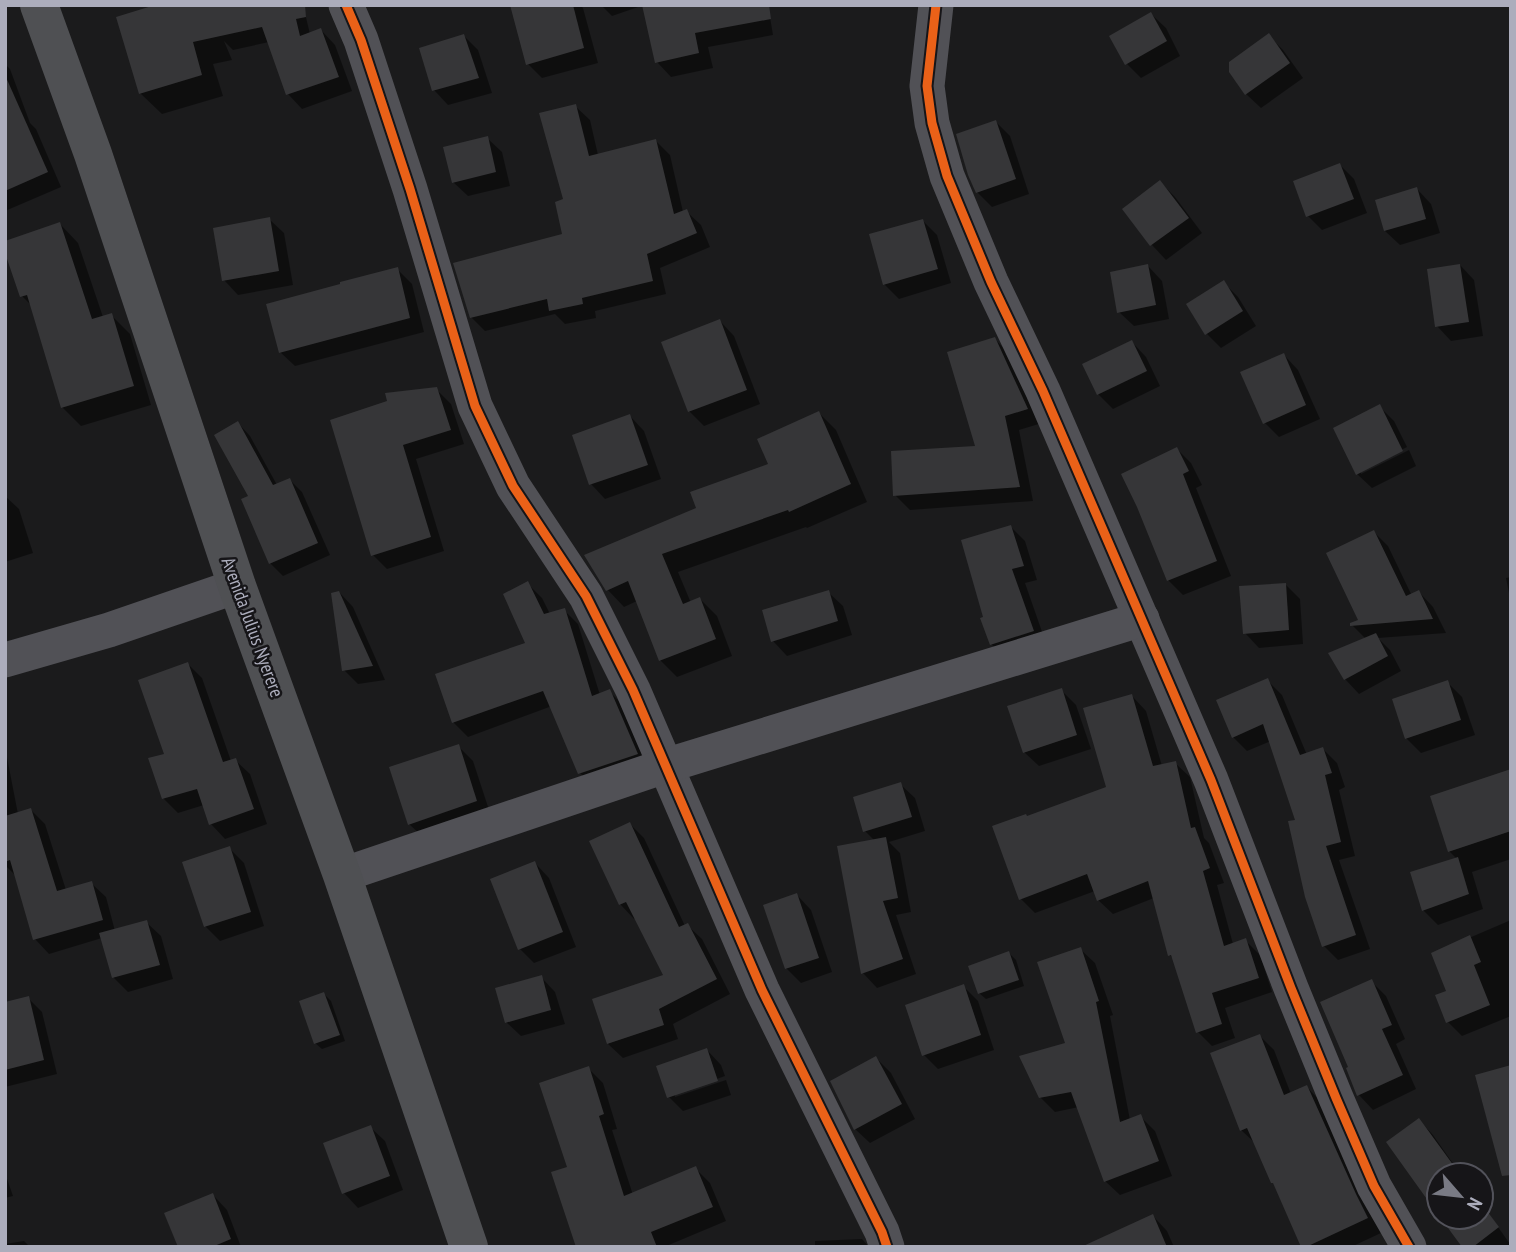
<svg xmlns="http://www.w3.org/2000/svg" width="1516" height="1252" font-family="'PT Sans Narrow',sans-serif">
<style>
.shadow{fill:#0007}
.building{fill:#363638}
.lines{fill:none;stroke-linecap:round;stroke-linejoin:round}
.street{stroke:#515156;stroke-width:35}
.secondary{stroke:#4f5053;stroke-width:38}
.cycleway-casing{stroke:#161518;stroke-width:13}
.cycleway{stroke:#ea6118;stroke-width:9}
.labels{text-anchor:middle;stroke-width:5;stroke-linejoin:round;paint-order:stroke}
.street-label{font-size:19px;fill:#acadbc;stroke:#161518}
</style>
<rect width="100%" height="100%" fill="#1b1b1c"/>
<g class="shadow">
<path d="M 303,5 L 310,34 L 321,30 L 335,45 L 352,91 L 302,109 L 288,94 L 269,42 L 233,50 L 224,41 L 232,60 L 213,64 L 223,96 L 162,114 L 140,93 L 118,18 Z"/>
<path d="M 527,5 L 580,5 L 583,8 L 598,63 L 542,78 L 528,64 Z"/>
<path d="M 601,5 L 644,5 L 612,16 Z"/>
<path d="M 644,5 L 768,5 L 773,35 L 708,47 L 713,68 L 671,77 L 657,62 Z"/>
<path d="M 1151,14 L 1166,28 L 1180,56 L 1141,78 L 1127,64 Z"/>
<path d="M 464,36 L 478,50 L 492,93 L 448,105 L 434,90 Z"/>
<path d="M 1269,36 L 1283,50 L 1303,78 L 1261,108 L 1246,94 Z"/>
<path d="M 5,64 L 10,69 L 30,123 L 36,129 L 61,187 L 5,211 Z"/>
<path d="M 575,106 L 590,120 L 598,155 L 656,141 L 670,155 L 683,212 L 686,211 L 701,225 L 710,247 L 660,268 L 666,294 L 595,311 L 596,318 L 565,324 L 555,314 L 485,331 L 471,317 L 565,235 L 565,200 Z"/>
<path d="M 996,122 L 1010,136 L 1029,194 L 992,207 L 977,192 Z"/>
<path d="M 487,138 L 502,152 L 510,186 L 468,196 L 453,182 Z"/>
<path d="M 1340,165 L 1354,179 L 1367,213 L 1322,230 L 1308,216 Z"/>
<path d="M 1160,182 L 1175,197 L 1202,233 L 1166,260 L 1152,245 L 1125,210 Z"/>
<path d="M 1417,189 L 1431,204 L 1440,233 L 1400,245 L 1385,231 Z"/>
<path d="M 269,219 L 284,233 L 293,285 L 238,295 L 224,280 Z"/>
<path d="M 923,221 L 937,235 L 951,283 L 899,299 L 884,284 Z"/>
<path d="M 60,224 L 78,243 L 103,317 L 111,315 L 130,334 L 151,405 L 81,426 L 62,407 L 32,306 L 22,296 Z"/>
<path d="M 1460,265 L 1474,280 L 1483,336 L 1451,341 L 1437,326 Z"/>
<path d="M 1148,266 L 1162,281 L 1169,319 L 1134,326 L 1119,312 Z"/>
<path d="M 397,269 L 412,284 L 424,332 L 295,366 L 280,352 Z"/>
<path d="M 1223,282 L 1238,297 L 1256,326 L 1221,348 L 1207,334 Z"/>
<path d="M 720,321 L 734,336 L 760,404 L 704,426 L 689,411 Z"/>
<path d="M 995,339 L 1009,354 L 1042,423 L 1019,430 L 1033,501 L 910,510 L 895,495 L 977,447 Z"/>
<path d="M 1132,342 L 1146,357 L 1160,386 L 1113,409 L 1098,394 Z"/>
<path d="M 1284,355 L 1298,370 L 1320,419 L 1279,437 L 1265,423 Z"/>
<path d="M 436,389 L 451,404 L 464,444 L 416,459 L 444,551 L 387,569 L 373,555 L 390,402 Z"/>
<path d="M 1380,407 L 1394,421 L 1407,447 L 1361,470 L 1361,474 L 1409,450 L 1416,466 L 1372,488 L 1357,474 Z"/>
<path d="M 819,413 L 836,430 L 867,502 L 807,528 L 806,527 L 678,572 L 691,603 L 700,599 L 717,616 L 732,656 L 677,677 L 660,660 L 637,601 L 624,607 L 607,589 L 698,509 L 771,465 Z"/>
<path d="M 630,416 L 644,431 L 661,479 L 605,499 L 591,484 L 574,436 Z"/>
<path d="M 238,423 L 250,436 L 277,485 L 290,480 L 302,492 L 330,555 L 283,576 L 270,563 L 250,497 Z"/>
<path d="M 1177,449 L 1191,463 L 1202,485 L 1196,488 L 1231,576 L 1183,595 L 1168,580 Z"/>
<path d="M 5,496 L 19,509 L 33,553 L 5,562 Z"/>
<path d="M 1011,527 L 1025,541 L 1037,580 L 1025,583 L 1047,646 L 1006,658 L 991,644 Z"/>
<path d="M 1374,532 L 1388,546 L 1412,596 L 1419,592 L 1433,607 L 1446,633 L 1378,638 L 1390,650 L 1401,671 L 1359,694 L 1345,679 L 1366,639 L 1352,625 L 1360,620 Z"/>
<path d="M 1511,577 L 1511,603 L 1506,578 Z"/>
<path d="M 528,584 L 542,598 L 550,614 L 564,610 L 578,624 L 600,695 L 609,691 L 623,705 L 651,768 L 594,787 L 580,773 L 552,706 L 468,737 L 454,723 L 438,676 L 528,644 Z"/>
<path d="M 1286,585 L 1300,599 L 1303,644 L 1259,648 L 1245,633 Z"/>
<path d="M 339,592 L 353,607 L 385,680 L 358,684 L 344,670 Z"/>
<path d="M 828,592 L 843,606 L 852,635 L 787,656 L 773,641 Z"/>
<path d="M 188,664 L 202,678 L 231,761 L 235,760 L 250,774 L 267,824 L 225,839 L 211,824 L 204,805 L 178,813 L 163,798 L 166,755 Z"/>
<path d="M 1267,680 L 1282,695 L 1307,755 L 1323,749 L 1337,763 L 1345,787 L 1339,790 L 1355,856 L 1339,860 L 1370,949 L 1338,960 L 1324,946 L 1297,821 L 1271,741 L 1247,751 L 1233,737 Z"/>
<path d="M 1447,682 L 1462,697 L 1475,735 L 1421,753 L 1406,738 Z"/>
<path d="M 1061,690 L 1076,705 L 1091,749 L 1039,766 L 1024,752 Z"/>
<path d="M 1132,696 L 1146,711 L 1162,766 L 1175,763 L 1190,777 L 1204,838 L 1209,843 L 1224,883 L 1217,885 L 1233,944 L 1245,940 L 1260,955 L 1272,992 L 1225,1008 L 1235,1038 L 1212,1046 L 1198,1032 L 1174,960 L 1170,955 L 1154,898 L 1113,914 L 1098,900 L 1095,891 L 1035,913 L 1021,899 L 1028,818 L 1108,788 Z"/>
<path d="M 458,746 L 473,761 L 491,816 L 424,838 L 409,824 Z"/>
<path d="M 5,747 L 18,814 L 31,810 L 45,824 L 66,890 L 91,883 L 106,897 L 115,931 L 146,922 L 161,936 L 173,979 L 128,992 L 114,978 L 102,938 L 49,954 L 35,939 L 17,877 L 5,865 Z"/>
<path d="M 1511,771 L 1511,859 L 1472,872 L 1483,909 L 1438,925 L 1423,910 L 1457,859 L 1449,851 Z"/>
<path d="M 900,784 L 915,798 L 925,831 L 889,842 L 900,853 L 911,912 L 896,915 L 916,974 L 877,988 L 863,973 L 875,841 L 865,831 Z"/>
<path d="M 630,824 L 644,838 L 685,926 L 687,925 L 702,939 L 730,994 L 673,1024 L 678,1039 L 623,1058 L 608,1044 L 665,976 L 636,918 L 634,919 L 620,904 Z"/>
<path d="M 229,848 L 244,863 L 264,926 L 220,941 L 205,926 Z"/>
<path d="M 535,863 L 549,878 L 576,947 L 534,963 L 520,949 Z"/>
<path d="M 797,895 L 811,910 L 832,972 L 801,983 L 786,968 Z"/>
<path d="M 1511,920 L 1511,1016 L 1462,1036 L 1448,1022 L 1449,992 L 1434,953 Z"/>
<path d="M 1080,949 L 1095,963 L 1113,1015 L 1110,1016 L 1130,1120 L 1140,1116 L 1155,1131 L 1172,1176 L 1120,1195 L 1105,1181 L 1079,1107 L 1055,1112 L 1040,1097 L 1067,1044 Z"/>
<path d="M 1009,953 L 1016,960 L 1024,986 L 986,999 L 979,993 Z"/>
<path d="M 541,977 L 555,992 L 565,1024 L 521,1036 L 506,1022 Z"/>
<path d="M 1371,981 L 1386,996 L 1405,1039 L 1396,1044 L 1416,1089 L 1373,1110 L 1359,1095 Z"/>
<path d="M 963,986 L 978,1001 L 994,1050 L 938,1069 L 924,1055 Z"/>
<path d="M 324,994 L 331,1001 L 345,1041 L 322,1049 L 315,1043 Z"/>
<path d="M 28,998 L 42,1012 L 57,1074 L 5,1087 L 5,1004 Z"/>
<path d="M 1260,1036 L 1274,1050 L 1291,1094 L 1307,1087 L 1321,1102 L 1381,1233 L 1351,1247 L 1303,1247 L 1256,1144 L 1241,1130 Z"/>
<path d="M 707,1050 L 721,1065 L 725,1076 L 675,1094 L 675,1097 L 726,1080 L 731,1095 L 683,1111 L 669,1097 Z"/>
<path d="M 876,1058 L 891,1073 L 915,1119 L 870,1143 L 855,1129 Z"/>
<path d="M 588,1068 L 603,1083 L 617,1129 L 612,1130 L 633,1195 L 696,1169 L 710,1183 L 726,1221 L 664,1247 L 605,1247 L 569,1168 Z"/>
<path d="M 1419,1120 L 1433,1135 L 1461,1175 L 1439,1175 L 1439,1213 Z"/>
<path d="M 370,1127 L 385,1141 L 403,1190 L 358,1208 L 344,1193 Z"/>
<path d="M 5,1173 L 13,1196 L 5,1198 Z"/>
<path d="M 213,1195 L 227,1210 L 241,1247 L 180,1247 Z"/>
<path d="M 1481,1203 L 1510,1244 L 1506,1247 L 1464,1247 L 1442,1217 L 1481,1217 Z"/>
<path d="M 1153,1216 L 1167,1231 L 1174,1247 L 1123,1247 Z"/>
<path d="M 862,1239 L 869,1247 L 815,1247 L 815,1241 Z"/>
<path d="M 24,1241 L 30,1247 L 5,1247 L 5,1244 Z"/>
</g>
<g class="building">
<path d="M 155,5 L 305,5 L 306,17 L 296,19 L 300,36 L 321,28 L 339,77 L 286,95 L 262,27 L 193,42 L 202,75 L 139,94 L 116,17 Z"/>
<path d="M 510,5 L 573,5 L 584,48 L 526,65 Z"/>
<path d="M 642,5 L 769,5 L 771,19 L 695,33 L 699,53 L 655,63 Z"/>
<path d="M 1151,12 L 1167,41 L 1125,65 L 1109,36 Z"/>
<path d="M 1269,33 L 1290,63 L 1245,95 L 1229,72 L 1229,62 Z"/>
<path d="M 464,34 L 479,78 L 432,91 L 419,48 Z"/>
<path d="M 5,75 L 48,172 L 5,191 Z"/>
<path d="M 576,104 L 589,156 L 656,139 L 674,214 L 687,209 L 697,233 L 647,254 L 653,281 L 582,298 L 583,304 L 549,311 L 547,299 L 470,318 L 453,263 L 562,234 L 555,202 L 563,199 L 539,113 Z"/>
<path d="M 996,120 L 1016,179 L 976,193 L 968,175 L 956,134 Z"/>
<path d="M 488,136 L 496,172 L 452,183 L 443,147 Z"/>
<path d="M 1340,163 L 1354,199 L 1306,217 L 1293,181 Z"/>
<path d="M 1160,180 L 1189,218 L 1150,246 L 1122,209 Z"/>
<path d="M 1417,187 L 1426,219 L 1384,231 L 1375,200 Z"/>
<path d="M 270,217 L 279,271 L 222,281 L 213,228 Z"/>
<path d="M 923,219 L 938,269 L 883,285 L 869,234 Z"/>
<path d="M 60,222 L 92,319 L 112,313 L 134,386 L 61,408 L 27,295 L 20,297 L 5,253 L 5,241 Z"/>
<path d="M 1148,264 L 1156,305 L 1117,313 L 1110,272 Z"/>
<path d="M 1460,264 L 1469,322 L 1435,327 L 1427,269 Z"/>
<path d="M 398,267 L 410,318 L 279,353 L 266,304 L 340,284 L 340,282 Z"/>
<path d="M 1224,280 L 1243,311 L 1205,335 L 1186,304 Z"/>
<path d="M 720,319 L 747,390 L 688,412 L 661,342 Z"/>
<path d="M 995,337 L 1028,409 L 1005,416 L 1020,487 L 893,496 L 891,451 L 975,446 L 947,352 Z"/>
<path d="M 1132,340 L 1147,371 L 1097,395 L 1082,364 Z"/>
<path d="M 1284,353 L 1306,405 L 1263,424 L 1240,372 Z"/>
<path d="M 437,387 L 451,430 L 403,445 L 431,537 L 371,556 L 330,420 L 387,401 L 385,393 Z"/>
<path d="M 1380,404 L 1403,451 L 1356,475 L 1333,428 Z"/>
<path d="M 819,411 L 851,484 L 789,512 L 788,510 L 662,554 L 683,604 L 700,597 L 716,639 L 659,661 L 628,581 L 606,591 L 584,555 L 696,508 L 690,492 L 768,464 L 757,439 Z"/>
<path d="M 630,414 L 648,465 L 589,485 L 572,435 Z"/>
<path d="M 238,421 L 273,485 L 290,478 L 318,543 L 269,564 L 241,499 L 248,496 L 214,435 Z"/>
<path d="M 1177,447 L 1189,471 L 1183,474 L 1217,561 L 1167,581 L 1137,507 L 1121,474 Z"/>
<path d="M 1011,525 L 1024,566 L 1012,569 L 1034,631 L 990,645 L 980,618 L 983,617 L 961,540 Z"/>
<path d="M 1374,530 L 1406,596 L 1419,590 L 1433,619 L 1350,626 L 1350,623 L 1358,620 L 1326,553 Z"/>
<path d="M 528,581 L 544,614 L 565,608 L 592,696 L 610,689 L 638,754 L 578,774 L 543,691 L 452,723 L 435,674 L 525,643 L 503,594 Z"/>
<path d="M 1286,583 L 1289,630 L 1243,634 L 1239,586 Z"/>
<path d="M 829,590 L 838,621 L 771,642 L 762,610 Z"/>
<path d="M 339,591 L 373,666 L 342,671 L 331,593 Z"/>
<path d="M 1376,633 L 1388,656 L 1344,680 L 1328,653 Z"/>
<path d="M 188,662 L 223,762 L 236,758 L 254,809 L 209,825 L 197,789 L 162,799 L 148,758 L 164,754 L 138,680 Z"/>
<path d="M 1268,678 L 1300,755 L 1323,747 L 1332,773 L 1325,775 L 1341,842 L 1326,846 L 1356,935 L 1322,947 L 1305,897 L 1288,821 L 1295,820 L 1263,724 L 1232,738 L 1216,700 Z"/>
<path d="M 1448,680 L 1461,720 L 1405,739 L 1392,699 Z"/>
<path d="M 1062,688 L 1077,735 L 1023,753 L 1007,706 Z"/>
<path d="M 1132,694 L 1153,766 L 1176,761 L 1191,828 L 1195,827 L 1210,868 L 1203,871 L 1224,946 L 1246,938 L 1259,978 L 1212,993 L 1222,1024 L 1196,1033 L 1171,955 L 1168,956 L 1148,881 L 1097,901 L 1087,874 L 1019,900 L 992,826 L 1026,814 L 1027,816 L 1106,787 L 1083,708 Z"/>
<path d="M 459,744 L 477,801 L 408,825 L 389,767 Z"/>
<path d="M 1511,769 L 1511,831 L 1448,852 L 1430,796 Z"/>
<path d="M 901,782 L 912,817 L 863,832 L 853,797 Z"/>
<path d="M 31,808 L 57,891 L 92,881 L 103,920 L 33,940 L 10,860 L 5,862 L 5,816 Z"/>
<path d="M 630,822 L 679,927 L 688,923 L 717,979 L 659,1009 L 664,1025 L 607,1044 L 592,999 L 663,975 L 626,902 L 619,905 L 589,841 Z"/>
<path d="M 886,837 L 898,898 L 883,901 L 903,959 L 861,974 L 837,846 Z"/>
<path d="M 230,846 L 251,912 L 204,927 L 182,862 Z"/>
<path d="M 1458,857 L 1469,894 L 1422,911 L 1410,872 Z"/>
<path d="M 535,861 L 563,932 L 518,950 L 490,879 Z"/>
<path d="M 797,893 L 819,958 L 785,969 L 763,905 Z"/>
<path d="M 147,920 L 160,965 L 112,978 L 99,933 Z"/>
<path d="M 1470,935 L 1481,962 L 1474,965 L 1490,1005 L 1446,1023 L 1435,995 L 1446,991 L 1431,953 Z"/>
<path d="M 1081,947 L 1099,1001 L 1096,1002 L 1120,1122 L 1141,1114 L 1159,1161 L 1104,1182 L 1071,1092 L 1039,1098 L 1019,1056 L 1065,1043 L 1037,962 Z"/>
<path d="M 1009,951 L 1019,980 L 978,994 L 968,966 Z"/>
<path d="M 542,975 L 551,1010 L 505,1023 L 495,988 Z"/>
<path d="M 1372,979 L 1392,1025 L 1382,1029 L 1403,1075 L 1357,1096 L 1346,1068 L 1348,1067 L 1320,1002 Z"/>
<path d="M 964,984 L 981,1035 L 922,1056 L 905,1005 Z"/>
<path d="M 324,992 L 340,1035 L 314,1044 L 299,1001 Z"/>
<path d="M 29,996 L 44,1060 L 5,1070 L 5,1002 Z"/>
<path d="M 1260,1034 L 1284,1095 L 1307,1085 L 1356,1194 L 1368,1218 L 1306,1247 L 1301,1247 L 1273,1183 L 1271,1183 L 1247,1128 L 1240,1131 L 1210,1053 Z"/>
<path d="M 707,1048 L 718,1081 L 667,1098 L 656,1066 Z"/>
<path d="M 876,1056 L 902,1104 L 854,1130 L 830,1081 Z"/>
<path d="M 1511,1065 L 1511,1175 L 1502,1176 L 1475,1075 Z"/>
<path d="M 589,1066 L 604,1114 L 599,1116 L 624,1196 L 696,1166 L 713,1207 L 651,1232 L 657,1247 L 576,1247 L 551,1172 L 567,1167 L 539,1083 Z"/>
<path d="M 1419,1118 L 1454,1166 L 1458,1175 L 1439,1175 L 1439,1216 L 1386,1142 Z"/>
<path d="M 371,1125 L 390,1176 L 342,1194 L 323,1143 Z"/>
<path d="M 213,1193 L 231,1239 L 212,1247 L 178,1247 L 164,1213 Z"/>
<path d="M 1481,1203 L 1499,1227 L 1473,1247 L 1462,1247 L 1440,1217 L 1481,1217 Z"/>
<path d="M 1153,1214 L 1167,1247 L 1081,1247 Z"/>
</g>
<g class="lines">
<g class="street">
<path d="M 346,5 L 361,40 L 410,189 L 475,406 L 513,486 L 586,596 L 633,690 L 762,990 L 882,1232 L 887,1247"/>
<path d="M 936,5 L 927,86 L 932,123 L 947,176 L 991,282 L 1043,391 L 1211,780 L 1291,988 L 1336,1098 L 1374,1186 L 1409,1247"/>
<path d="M 5,660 L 109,630 L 237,586"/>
<path d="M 342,875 L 665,766 L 1142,619"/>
</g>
<path class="secondary" d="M 39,5 L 93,154 L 237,586 L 342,875 L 469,1247"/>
<defs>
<g id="cycleway">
<path d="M 346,5 L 361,40 L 410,189 L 475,406 L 513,486 L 586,596 L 633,690 L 762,990 L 882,1232 L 887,1247"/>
<path d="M 936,5 L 927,86 L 932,123 L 947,176 L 991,282 L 1043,391 L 1211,780 L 1291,988 L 1336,1098 L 1374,1186 L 1409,1247"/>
</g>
</defs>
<use href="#cycleway" class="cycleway-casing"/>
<use href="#cycleway" class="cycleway"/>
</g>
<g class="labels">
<g class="street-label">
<text transform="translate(253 627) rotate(70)" y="7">Avenida Julius Nyerere</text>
</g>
</g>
<rect width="1516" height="1252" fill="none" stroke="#acadbc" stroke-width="14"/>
<g transform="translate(1460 1196) rotate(118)"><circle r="33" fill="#161518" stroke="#52525a" stroke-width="2"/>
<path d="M0-5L12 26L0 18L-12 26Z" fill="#797a84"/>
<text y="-10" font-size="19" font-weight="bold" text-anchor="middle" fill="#acadbc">N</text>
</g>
</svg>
